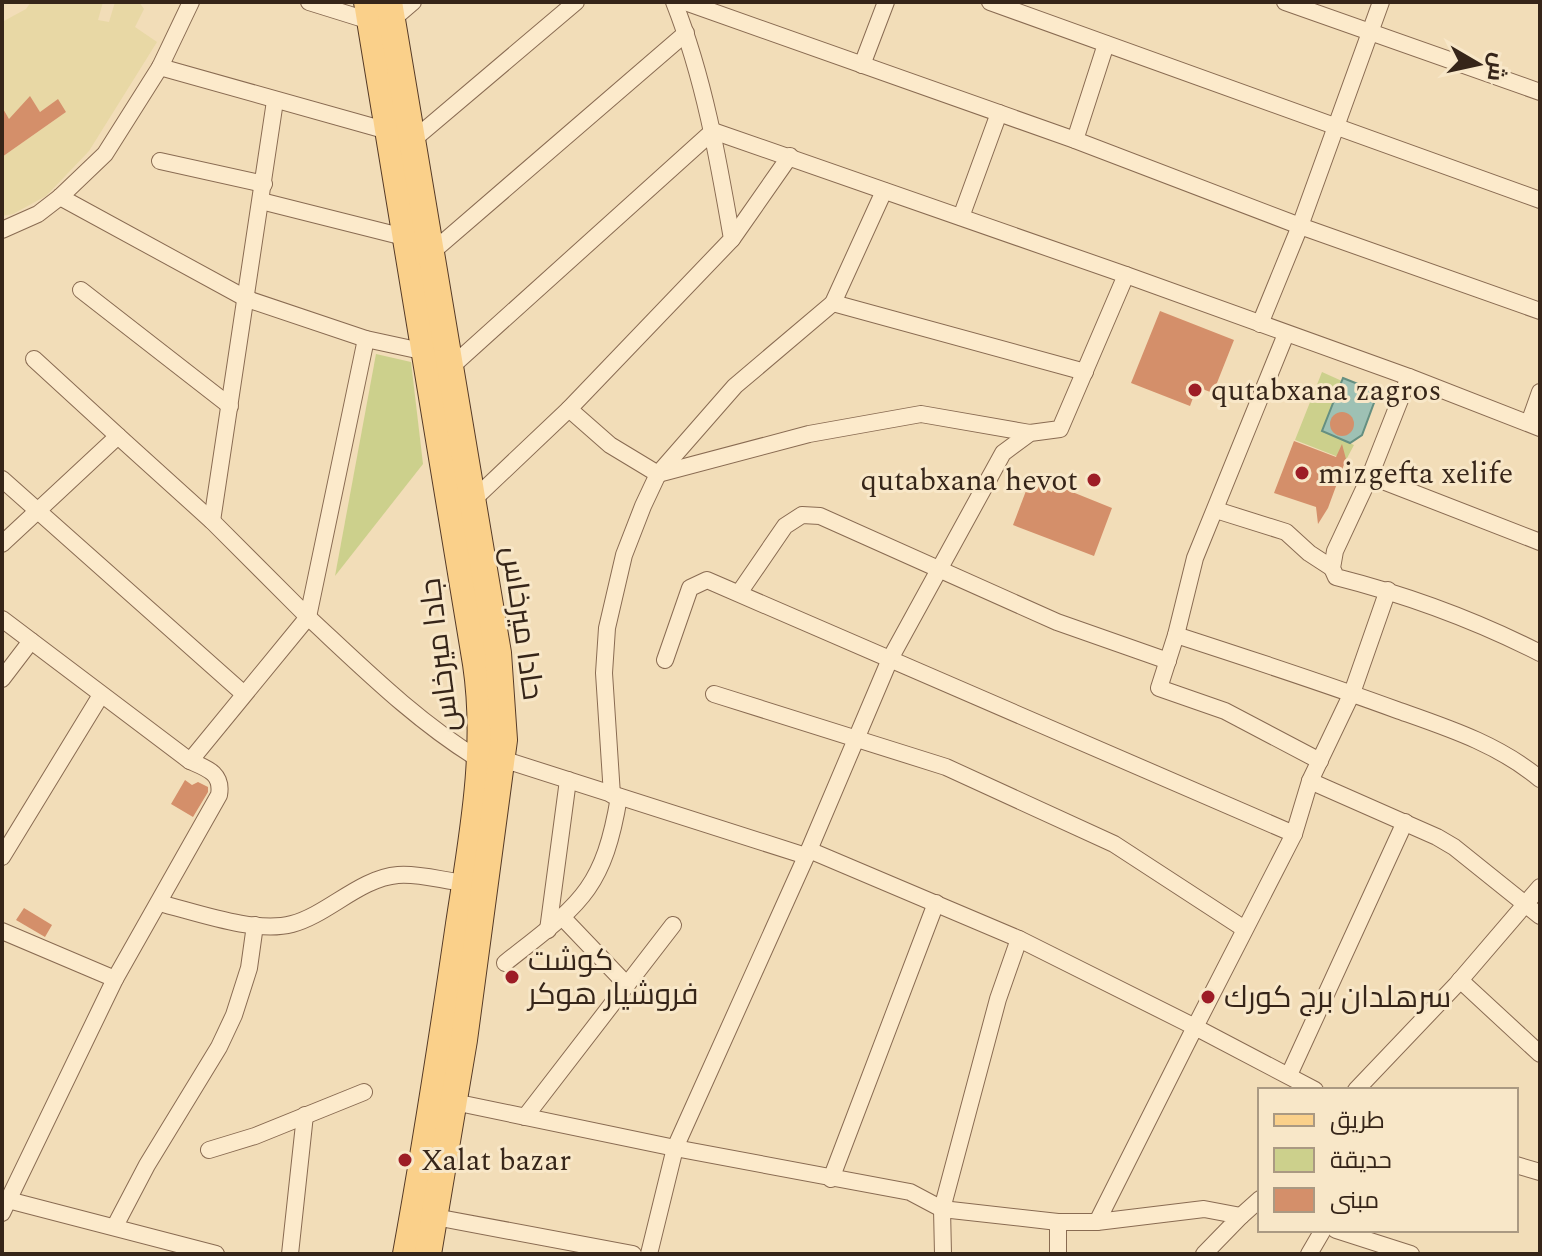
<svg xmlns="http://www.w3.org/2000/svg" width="1542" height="1256" font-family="Spectral,Cairo,serif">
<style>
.farmland{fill:#e8d8a5}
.green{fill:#ccd08c}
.water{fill:#9ec1b4;stroke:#658f81;stroke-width:2}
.building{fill:#d48f6a}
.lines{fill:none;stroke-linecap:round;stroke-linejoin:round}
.minor-casing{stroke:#896b52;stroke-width:18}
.primary-casing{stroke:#553a27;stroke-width:28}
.minor{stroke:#fceacb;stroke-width:16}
.primary{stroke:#fad08a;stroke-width:26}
.poi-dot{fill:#9d1d26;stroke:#f8e7c8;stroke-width:3}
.labels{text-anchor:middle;stroke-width:6;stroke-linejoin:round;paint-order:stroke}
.poi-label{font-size:30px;fill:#362519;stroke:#f8e7c8;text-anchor:start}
.street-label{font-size:30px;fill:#362519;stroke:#f8e7c8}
</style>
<rect width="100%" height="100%" fill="#f2ddb8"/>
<path class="farmland" d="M 31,2 L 103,2 L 98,20 L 109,22 L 115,2 L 139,2 L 144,9 L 135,27 L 157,42 L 89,151 L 46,196 L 13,214 L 2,216 L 2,157 L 66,112 L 57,100 L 40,112 L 30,97 L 12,124 L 6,114 L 2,116 L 2,22 L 26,9 Z"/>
<g class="green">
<path d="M 376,354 L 411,362 L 423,464 L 335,576 Z"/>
<path d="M 1322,372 L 1342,381 L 1322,430 L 1354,445 L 1346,460 L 1295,440 Z"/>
</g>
<path class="water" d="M 1343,378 L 1378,392 L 1362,435 L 1350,443 L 1322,431 Z"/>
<g class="building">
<path d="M 30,96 L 40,112 L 58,99 L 66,112 L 2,157 L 2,107 L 9,119 Z"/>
<path d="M 1160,311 L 1234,340 L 1213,393 L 1197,387 L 1190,406 L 1131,383 Z"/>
<circle cx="1342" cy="424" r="12"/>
<path d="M 1294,441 L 1336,457 L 1342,444 L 1346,459 L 1328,508 L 1318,524 L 1316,507 L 1274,493 Z"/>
<path d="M 1029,483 L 1052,492 L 1055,485 L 1112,508 L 1094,556 L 1013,525 Z"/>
<path d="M 185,780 L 192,785 L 198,782 L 208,787 L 208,792 L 193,817 L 171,804 Z"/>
<path d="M 24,908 L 52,925 L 45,937 L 16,920 Z"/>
</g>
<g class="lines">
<defs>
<g id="minor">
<path d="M 309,2 L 370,21"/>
<path d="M 685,2 L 1075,140 L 1300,226 L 1540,311"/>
<path d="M 990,2 L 1540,200"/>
<path d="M 1285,2 L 1540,92"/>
<path d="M 392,20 L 413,2"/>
<path d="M 862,65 L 886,2"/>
<path d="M 160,67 L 388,131"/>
<path d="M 413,140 L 576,2"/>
<path d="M 1075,140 L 1106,44"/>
<path d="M 160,161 L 264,184"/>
<path d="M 60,197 L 247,299 L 366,339 L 426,352"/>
<path d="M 261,201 L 408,238"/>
<path d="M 961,217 L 999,113"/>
<path d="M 2,230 L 38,214 L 60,197 L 105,154 L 160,67 L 191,2"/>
<path d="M 732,239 L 790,156"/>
<path d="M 432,252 L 686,33"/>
<path d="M 81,290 L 230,406"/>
<path d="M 833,303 L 1085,372"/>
<path d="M 1260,324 L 1300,226 L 1381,2"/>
<path d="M 1286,334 L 1195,558 L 1176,635 L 1159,688 L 1225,711 L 1320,761"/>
<path d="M 34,359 L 118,436"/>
<path d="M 451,367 L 713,131 L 1126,275 L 1409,377 L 1540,428"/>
<path d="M 1409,377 L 1370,476 L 1335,551 L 1332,568 L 1336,577 C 1407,595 1475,620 1540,653"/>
<path d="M 569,409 L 610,445 L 658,474 L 809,434 L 921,414 L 1030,433"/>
<path d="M 1529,423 L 1540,392"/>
<path d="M 1370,476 L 1540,542"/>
<path d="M 2,479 L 244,694"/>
<path d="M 472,501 L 569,409 L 732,239 C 718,158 704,78 674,2"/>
<path d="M 1216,510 L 1286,532 L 1309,553 L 1332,568"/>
<path d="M 212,521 L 275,101"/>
<path d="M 2,544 L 118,436 L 212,521 L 308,617 L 366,339"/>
<path d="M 739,593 L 785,526 L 802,515 L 820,516 L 1057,622 L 1168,661"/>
<path d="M 2,619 L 190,761 C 206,768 223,773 219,795 L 115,979 L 2,1213"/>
<path d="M 1176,635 C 1250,659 1324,683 1397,710 C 1448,728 1498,744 1540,779"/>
<path d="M 665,660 L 690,588 L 707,580 L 1294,834"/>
<path d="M 2,679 L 31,641"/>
<path d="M 714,694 L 946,767 L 1114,844 L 1243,928"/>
<path d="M 502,759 L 806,856"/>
<path d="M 190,761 L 308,617 C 363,668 416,721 480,760"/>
<path d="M 1310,781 L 1437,837 L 1454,847 L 1540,916"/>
<path d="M 612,795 L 604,673 L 607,628 L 624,555 L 643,506 L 658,474 L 735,386 L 833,303 L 884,191"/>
<path d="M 809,850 L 1019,939 L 1195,1027 L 1294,834 L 1310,781 L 1352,693 L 1388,590"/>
<path d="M 2,857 L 101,695"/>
<path d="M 159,903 C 196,912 255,934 292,924 C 327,915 360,878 398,875 C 419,873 444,881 465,883"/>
<path d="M 563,918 L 627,985"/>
<path d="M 548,930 L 568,780"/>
<path d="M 2,931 L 115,979"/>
<path d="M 505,963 C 578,905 603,893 619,797"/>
<path d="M 1460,980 L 1540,1054"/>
<path d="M 1289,1075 L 1405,822"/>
<path d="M 1356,1090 L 1456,985 L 1540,887"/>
<path d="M 454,1102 L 675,1148 L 910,1192 L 942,1209 L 1058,1222 L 1097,1222 L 1204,1209 L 1241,1216 L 1204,1254"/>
<path d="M 525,1117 L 673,925"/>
<path d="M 209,1150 L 255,1136 L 364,1092"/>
<path d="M 1516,1165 L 1540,1172"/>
<path d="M 831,1179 L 936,903"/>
<path d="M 8,1200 L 216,1254"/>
<path d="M 1241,1216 L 1260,1199"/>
<path d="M 435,1217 L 633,1254"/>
<path d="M 1058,1222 L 1058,1254"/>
<path d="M 1097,1222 L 1195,1027 L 1315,1090"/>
<path d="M 115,1226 L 147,1165 L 219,1047 L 234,1015 L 249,968 L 255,925"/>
<path d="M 1336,1230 L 1411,1254"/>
<path d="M 290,1254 L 305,1115"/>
<path d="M 649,1254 L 675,1148 L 809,850 L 890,659 L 1003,453 L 1030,433 L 1060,429 L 1126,275"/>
<path d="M 943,1254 L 942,1209 L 998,999 L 1019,939"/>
<path d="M 1309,1254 L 1323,1230"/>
</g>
<g id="primary">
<path d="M 367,2 L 476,664 C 489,751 472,838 459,924 C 443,1034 426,1144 406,1254"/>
<path d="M 389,2 L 498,653 L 504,740 L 464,1040 L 428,1254"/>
</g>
</defs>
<use href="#minor" class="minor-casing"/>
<use href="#primary" class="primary-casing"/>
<use href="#minor" class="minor"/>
<use href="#primary" class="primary"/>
</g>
<g class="poi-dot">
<circle cx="1195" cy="390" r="8"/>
<circle cx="1302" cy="473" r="8"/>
<circle cx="1094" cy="480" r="8"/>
<circle cx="512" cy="977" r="8"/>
<circle cx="1208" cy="997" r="8"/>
<circle cx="405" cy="1160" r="8"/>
</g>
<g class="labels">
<g class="poi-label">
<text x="1211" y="400">qutabxana zagros</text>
<text x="1318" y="483">mizgefta xelife</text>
<text x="1078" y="490" text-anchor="end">qutabxana hevot</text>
<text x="528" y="970">كوشت<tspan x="528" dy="34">فروشيار هوكر</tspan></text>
<text x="1224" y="1007">سرهلدان برج كورك</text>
<text x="421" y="1170">Xalat bazar</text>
</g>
<g class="street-label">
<text transform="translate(523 623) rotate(82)" y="10">حادا ميرخاس</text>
<text transform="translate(439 655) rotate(-97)" y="10">جادا ميرخاس</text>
</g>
</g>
<rect width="1542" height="1256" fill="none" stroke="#362519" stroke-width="8"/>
<rect x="1258" y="1088" width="260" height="144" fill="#f8e7c8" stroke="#aa9982" stroke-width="2"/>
<rect x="1274" y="1114" width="40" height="12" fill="#fad08a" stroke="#aa9982" stroke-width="2"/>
<text x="1330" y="1128" font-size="24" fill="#362519">طريق</text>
<rect x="1274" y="1148" width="40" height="24" fill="#ccd08c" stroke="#aa9982" stroke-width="2"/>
<text x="1330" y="1168" font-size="24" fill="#362519">حديقة</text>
<rect x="1274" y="1188" width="40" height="24" fill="#d48f6a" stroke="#aa9982" stroke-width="2"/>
<text x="1330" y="1208" font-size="24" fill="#362519">مبنى</text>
<g transform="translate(1478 64) rotate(99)" stroke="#f8e7c8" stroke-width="6" paint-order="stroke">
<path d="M0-6L14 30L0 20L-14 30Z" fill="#362519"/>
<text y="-12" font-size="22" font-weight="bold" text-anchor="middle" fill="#362519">ش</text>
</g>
</svg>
